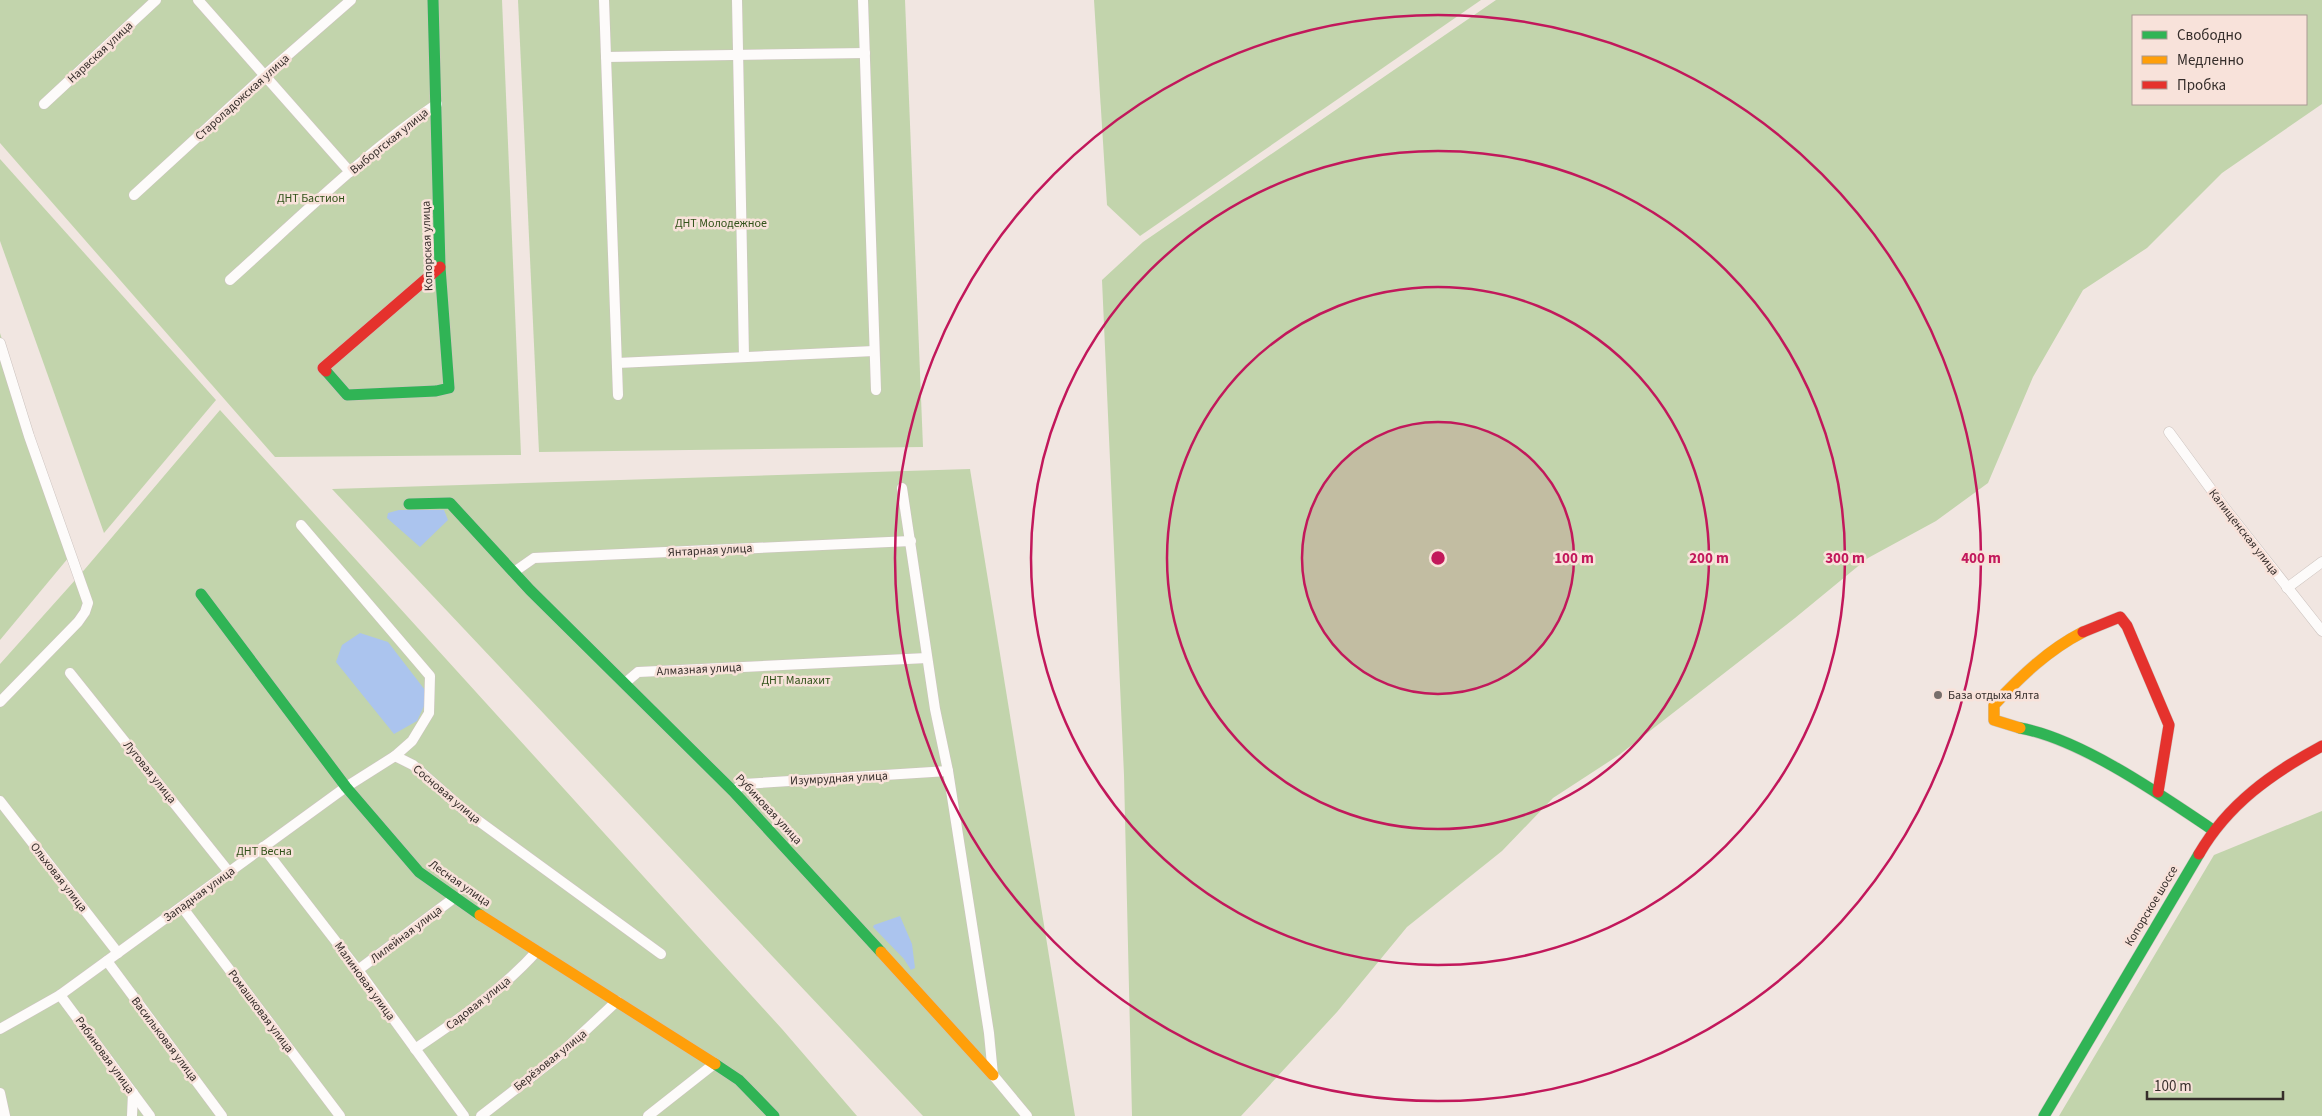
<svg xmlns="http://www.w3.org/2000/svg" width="2322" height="1116" font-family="'Source Sans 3',sans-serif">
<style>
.green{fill:#c2d4ac;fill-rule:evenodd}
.water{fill:#abc4ee}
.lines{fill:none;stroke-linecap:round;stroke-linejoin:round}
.street-casing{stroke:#ccc3bf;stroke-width:11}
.fast-casing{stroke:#ccc3bf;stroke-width:12}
.slow-casing{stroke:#ccc3bf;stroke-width:12}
.jam-casing{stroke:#ccc3bf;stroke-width:12}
.street{stroke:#fdfbfa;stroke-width:10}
.fast{stroke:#30b455;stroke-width:11}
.slow{stroke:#ff9f0a;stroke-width:11}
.jam{stroke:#e5322d;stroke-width:11}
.ring{fill:none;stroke:#c2185b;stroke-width:2.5}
.poi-dot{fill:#776e6b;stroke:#f8e2da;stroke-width:2}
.labels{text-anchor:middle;stroke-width:5;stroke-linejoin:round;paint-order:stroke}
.street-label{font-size:12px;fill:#362e2b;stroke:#f8e2da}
.park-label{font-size:12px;fill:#32521a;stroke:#f8e2da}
.poi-label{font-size:12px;fill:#362e2b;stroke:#f8e2da;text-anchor:start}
.centre{fill:#c2185b;stroke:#f8e2da;stroke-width:2.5}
.ring-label{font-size:15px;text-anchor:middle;font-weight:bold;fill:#c2185b;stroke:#f8e2da;stroke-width:5;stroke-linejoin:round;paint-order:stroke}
</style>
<rect width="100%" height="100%" fill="#f1e6e1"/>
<g class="green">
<path d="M 0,0 L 502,0 L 521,455 L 275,457 L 0,143 Z"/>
<path d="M 518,0 L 905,0 L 923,447 L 539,452 Z"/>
<path d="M 1094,0 L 1481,0 L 1140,236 L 1107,205 Z"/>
<path d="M 1496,0 L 2322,0 L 2322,104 L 2222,173 L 2147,248 L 2083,290 L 2033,377 L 1988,483 L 1936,521 L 1868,558 L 1795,618 L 1619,755 L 1553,798 L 1502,851 L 1407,927 L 1337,1012 L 1241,1116 L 1132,1116 L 1124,775 L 1102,280 L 1143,242 ZM 2133,16 L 2306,16 L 2306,104 L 2133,104 Z"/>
<path d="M 0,159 L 216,400 L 104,533 L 0,241 Z"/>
<path d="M 0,333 L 69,557 L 0,640 Z"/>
<path d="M 220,410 L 782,1029 L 857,1116 L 0,1116 L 0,664 L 85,569 Z"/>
<path d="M 970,469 L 1075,1116 L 923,1116 L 332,489 Z"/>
<path d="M 2322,811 L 2322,1116 L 2059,1116 L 2214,855 Z"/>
</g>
<g class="water">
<path d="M 399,510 L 444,510 L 448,520 L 420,547 L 387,518 L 388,513 Z"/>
<path d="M 360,633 L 388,642 L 425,690 L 425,704 L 417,721 L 394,734 L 336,662 L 342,645 Z"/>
<path d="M 900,916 L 912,944 L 915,968 L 911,970 L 904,959 L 873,927 L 874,925 Z"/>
</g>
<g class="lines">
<defs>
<g id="street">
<path d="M 198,0 L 350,172"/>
<path d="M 604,0 L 618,395"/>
<path d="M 737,0 L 744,357"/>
<path d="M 863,0 L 876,390"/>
<path d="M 606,57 L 865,53"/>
<path d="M 44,104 L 156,0"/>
<path d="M 134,195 L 265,75 L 351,0"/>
<path d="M 230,280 C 297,220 362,155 437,104"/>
<path d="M 0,343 L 29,436 L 88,603 L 85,612 L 78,622 L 0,702"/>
<path d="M 617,363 L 874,351"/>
<path d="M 2169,432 L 2224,507 L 2322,631"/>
<path d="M 902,488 L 935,709 L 948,771 L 989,1033 L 993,1075 L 1027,1116"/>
<path d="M 301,525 L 430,676 L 429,713 L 412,741 L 395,756 L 413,765 L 465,811 L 661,954"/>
<path d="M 514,572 L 534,558 L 911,541"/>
<path d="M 2287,588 L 2322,562"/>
<path d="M 70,673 L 229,872"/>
<path d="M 625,683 L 638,672 L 927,658"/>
<path d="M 733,791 L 744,784 L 948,771"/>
<path d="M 0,801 L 118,953"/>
<path d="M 263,847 L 358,970 L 464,1116"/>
<path d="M 182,907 L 340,1116"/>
<path d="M 107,961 L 222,1116"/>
<path d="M 358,970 L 454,898"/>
<path d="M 60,995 L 150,1116"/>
<path d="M 0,1029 L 60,995 L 346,787 L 395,756"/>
<path d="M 415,1049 C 458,1020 502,990 537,951"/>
<path d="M 0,1093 L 5,1116"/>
<path d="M 132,1116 L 133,1093"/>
<path d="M 481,1116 L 557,1057 L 617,1001"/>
<path d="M 648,1116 L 714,1064"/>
</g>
<g id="fast">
<path d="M 326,371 L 347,395 L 436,391 L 449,388 L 440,267 L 433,0"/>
<path d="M 409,504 L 450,503 L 530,590 L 733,791 L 881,952"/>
<path d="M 201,594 L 346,787 L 419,872 L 480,915"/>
<path d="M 2020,728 C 2081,739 2161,795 2213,830"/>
<path d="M 715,1064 L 739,1080 L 774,1116"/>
<path d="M 2044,1116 L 2199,854"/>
</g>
<g id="slow">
<path d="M 2020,728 L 1994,720 L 1994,705 C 2021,676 2048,650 2083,632"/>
<path d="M 480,915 L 715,1064"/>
<path d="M 881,952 L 993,1075"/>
</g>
<g id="jam">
<path d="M 326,371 L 323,368 L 440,267"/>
<path d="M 2083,632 L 2120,617 L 2127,626 L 2169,725 L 2158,792"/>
<path d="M 2199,854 C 2228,804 2272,773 2322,746"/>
</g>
</defs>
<use href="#street" class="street-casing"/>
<use href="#fast" class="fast-casing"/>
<use href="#slow" class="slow-casing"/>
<use href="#jam" class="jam-casing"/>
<use href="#street" class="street"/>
<use href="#fast" class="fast"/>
<use href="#slow" class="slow"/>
<use href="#jam" class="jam"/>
</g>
<circle cx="1438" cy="558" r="136" fill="#c2185b" fill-opacity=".12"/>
<g class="ring">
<circle cx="1438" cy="558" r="136"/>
<circle cx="1438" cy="558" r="271"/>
<circle cx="1438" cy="558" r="407"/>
<circle cx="1438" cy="558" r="543"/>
</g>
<circle class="poi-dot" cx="1938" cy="695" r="5"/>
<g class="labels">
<g class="street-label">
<text transform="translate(100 52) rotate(-43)" y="4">Нарвская улица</text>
<text transform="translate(242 97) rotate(-42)" y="4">Староладожская улица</text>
<text transform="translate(389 141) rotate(-39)" y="4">Выборгская улица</text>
<text transform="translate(427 246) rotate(-92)" y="4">Копорская улица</text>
<text transform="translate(2244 532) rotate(52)" y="4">Калищенская улица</text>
<text transform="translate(710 550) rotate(-3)" y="4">Янтарная улица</text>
<text transform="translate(699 669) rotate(-3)" y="4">Алмазная улица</text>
<text transform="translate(150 772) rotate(51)" y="4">Луговая улица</text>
<text transform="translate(839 778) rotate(-3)" y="4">Изумрудная улица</text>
<text transform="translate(447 794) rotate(40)" y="4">Сосновая улица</text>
<text transform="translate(769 809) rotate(47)" y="4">Рубиновая улица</text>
<text transform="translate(59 877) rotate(52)" y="4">Ольховая улица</text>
<text transform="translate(460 883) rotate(35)" y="4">Лесная улица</text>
<text transform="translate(199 894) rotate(-36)" y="4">Западная улица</text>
<text transform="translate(2151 906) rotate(-59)" y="4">Копорское шоссе</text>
<text transform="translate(406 934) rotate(-37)" y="4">Лилейная улица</text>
<text transform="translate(365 981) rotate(54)" y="4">Малиновая улица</text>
<text transform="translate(478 1003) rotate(-38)" y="4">Садовая улица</text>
<text transform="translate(261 1011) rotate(53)" y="4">Ромашковая улица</text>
<text transform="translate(165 1039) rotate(53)" y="4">Васильковая улица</text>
<text transform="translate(105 1055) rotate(54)" y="4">Рябиновая улица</text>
<text transform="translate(550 1060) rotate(-39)" y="4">Берёзовая улица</text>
</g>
<g class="park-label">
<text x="311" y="202">ДНТ Бастион</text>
<text x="721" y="227">ДНТ Молодежное</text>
<text x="796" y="684">ДНТ Малахит</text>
<text x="264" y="855">ДНТ Весна</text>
</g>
<g class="poi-label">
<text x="1948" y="699">База отдыха Ялта</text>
</g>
</g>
<circle cx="1438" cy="558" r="8" class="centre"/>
<g class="ring-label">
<text x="1574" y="563">100 m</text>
<text x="1709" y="563">200 m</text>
<text x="1845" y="563">300 m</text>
<text x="1981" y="563">400 m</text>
</g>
<rect x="2132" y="15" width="175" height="90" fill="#f8e2da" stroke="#aa9a94"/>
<rect x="2142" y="31" width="25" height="8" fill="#30b455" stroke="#aa9a94"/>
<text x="2177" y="40" font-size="15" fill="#362e2b">Свободно</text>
<rect x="2142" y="56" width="25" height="8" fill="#ff9f0a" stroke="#aa9a94"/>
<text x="2177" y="65" font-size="15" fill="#362e2b">Медленно</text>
<rect x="2142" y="81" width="25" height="8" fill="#e5322d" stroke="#aa9a94"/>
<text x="2177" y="90" font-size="15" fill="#362e2b">Пробка</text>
<path d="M2147 1091v8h136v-8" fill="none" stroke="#362e2b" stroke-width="2.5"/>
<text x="2154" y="1091" font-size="15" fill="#362e2b" stroke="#f8e2da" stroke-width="4" paint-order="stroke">100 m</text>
</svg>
